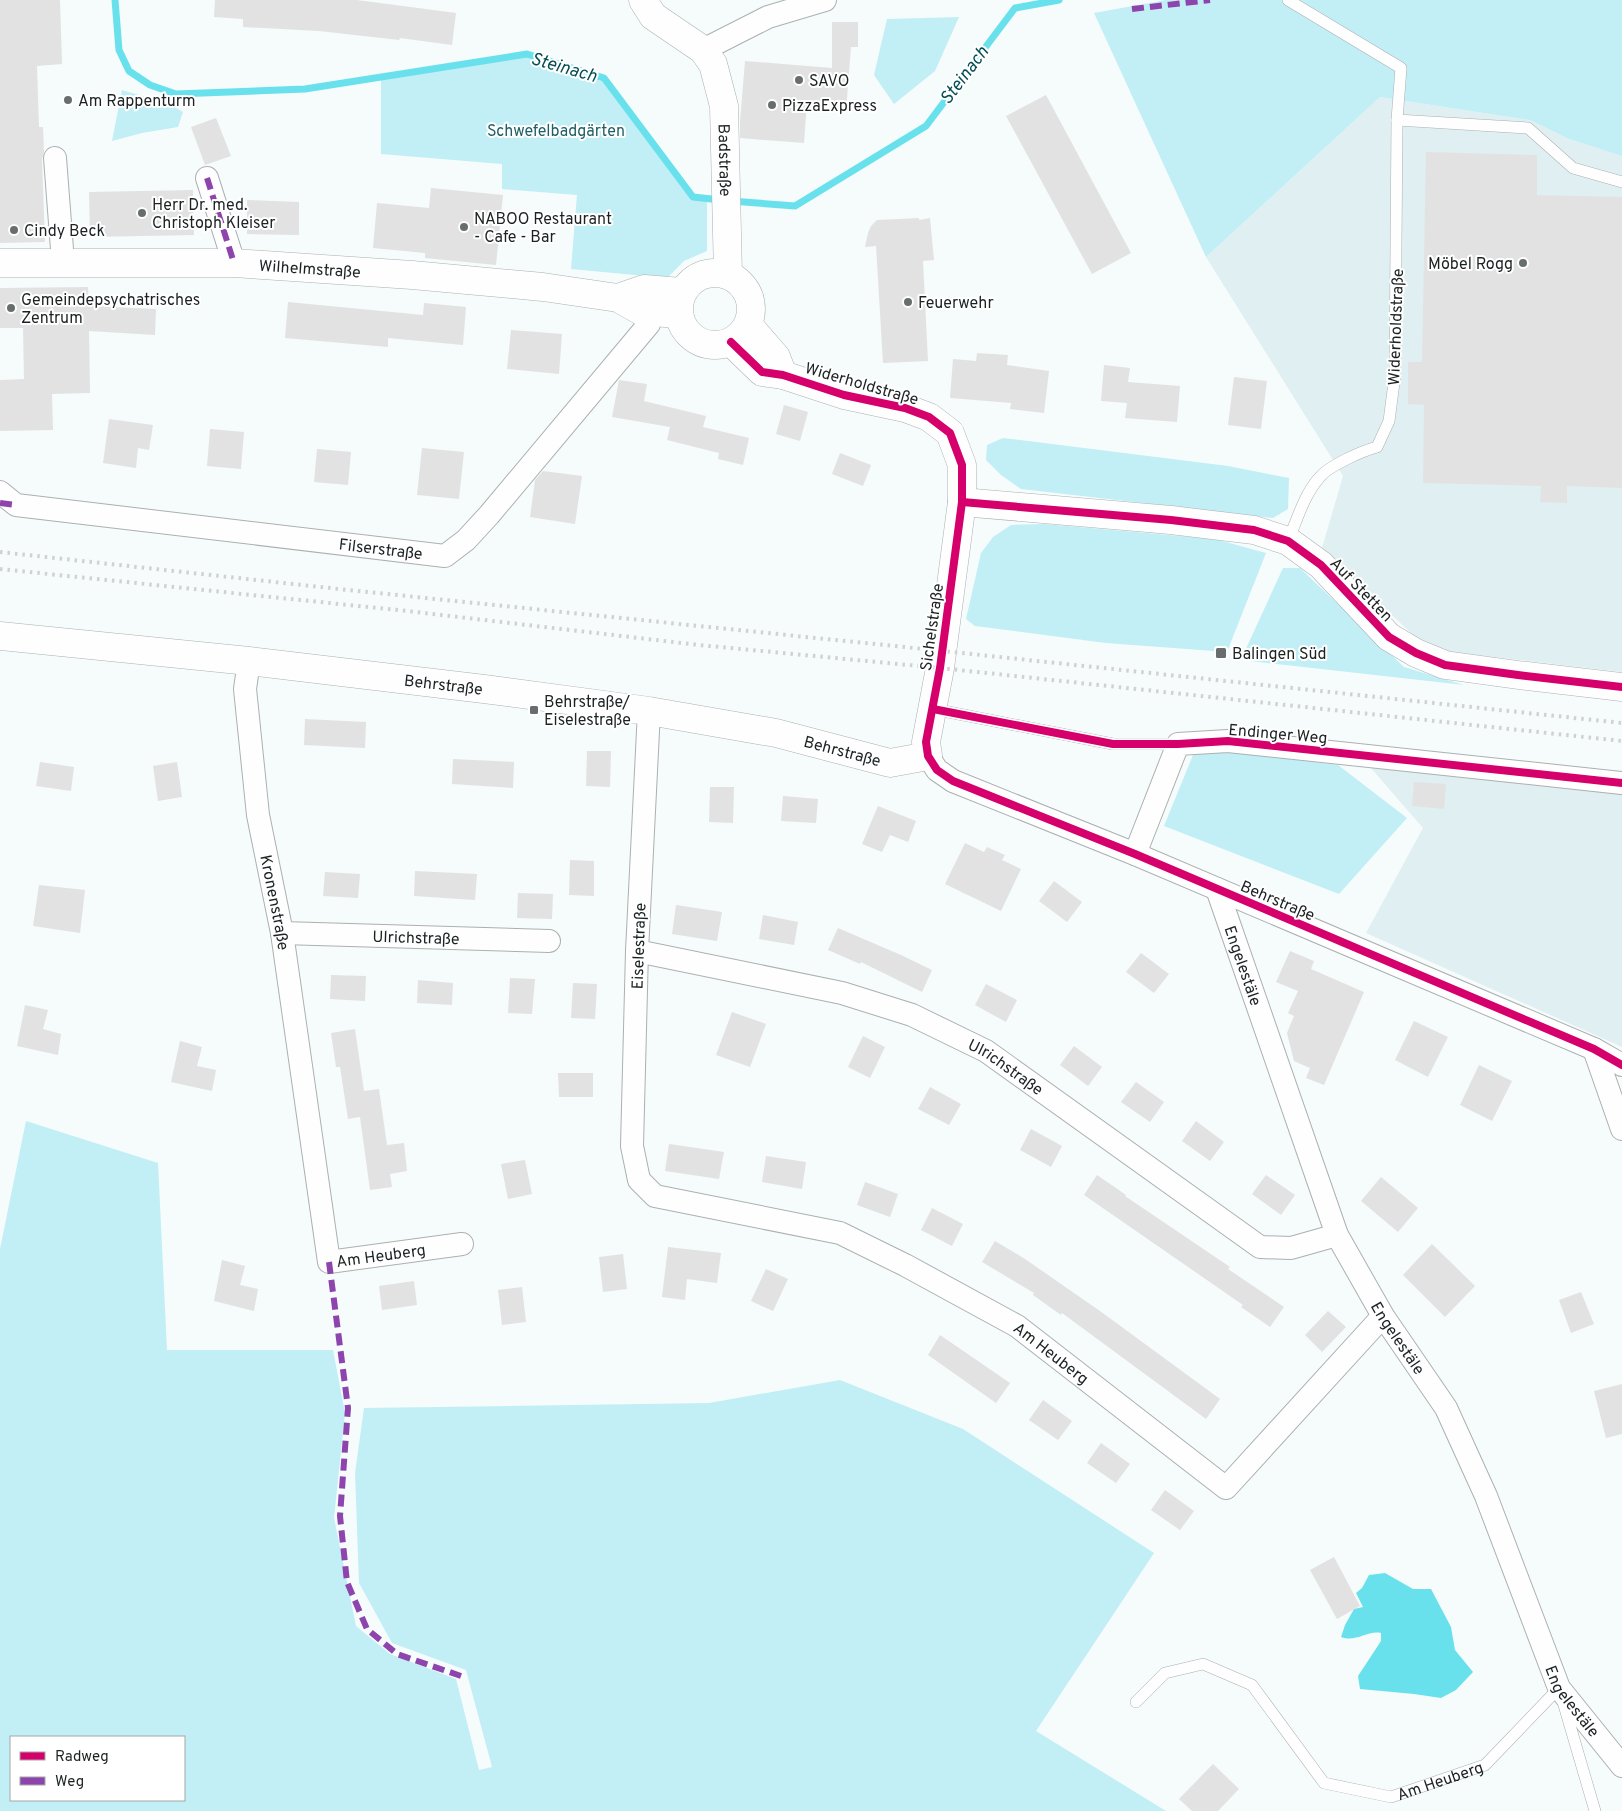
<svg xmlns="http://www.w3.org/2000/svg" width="1622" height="1811" font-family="Overpass,sans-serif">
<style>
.built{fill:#e0eff1}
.green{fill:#c1eff5;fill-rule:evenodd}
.water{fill:#69e1ed}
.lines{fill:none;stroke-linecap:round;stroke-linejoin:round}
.stream{stroke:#69e1ed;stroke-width:7}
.building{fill:#e2e2e3}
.service-casing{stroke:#abb0b1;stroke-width:12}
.minor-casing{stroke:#abb0b1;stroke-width:24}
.tertiary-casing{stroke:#abb0b1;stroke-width:29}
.service{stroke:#fefeff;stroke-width:11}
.minor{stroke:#fefeff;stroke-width:22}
.tertiary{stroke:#fefeff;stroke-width:28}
.rail{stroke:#d1d1d2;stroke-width:4;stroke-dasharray:2.5 5;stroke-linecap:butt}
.quiet{stroke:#8e44ad;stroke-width:6;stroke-dasharray:12 6;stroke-linecap:butt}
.cycleway-casing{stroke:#fff;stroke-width:11}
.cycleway{stroke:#d6006c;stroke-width:8}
.poi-dot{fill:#686e6e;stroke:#fff;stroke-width:2}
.labels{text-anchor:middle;stroke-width:4;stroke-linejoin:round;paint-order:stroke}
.poi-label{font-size:16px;fill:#1c2222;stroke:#fff;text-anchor:start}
.park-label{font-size:16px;fill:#1f5f65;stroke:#fff}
.street-label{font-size:16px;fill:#1c2222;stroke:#fff}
.water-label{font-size:18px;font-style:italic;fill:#044d53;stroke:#fff}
</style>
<rect width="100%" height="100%" fill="#f6fbfc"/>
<g class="built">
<path d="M 1380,97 L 1530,120 L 1569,139 L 1622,156 L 1622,672 L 1450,652 L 1421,642 L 1371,596 L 1322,548 L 1343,476 L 1206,257 Z"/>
<path d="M 1370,767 L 1622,789 L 1622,1047 L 1366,933 L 1423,828 Z"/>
</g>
<g class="green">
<path d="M 1166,0 L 1622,0 L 1622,156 L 1569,139 L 1530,120 L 1380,97 L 1206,257 L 1094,13 Z"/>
<path d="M 959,17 L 935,71 L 894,104 L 874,75 L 887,19 Z"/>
<path d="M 527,54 L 604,78 L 693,197 L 707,199 L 707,251 L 684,261 L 667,278 L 571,269 L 577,195 L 502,189 L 502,164 L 381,154 L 381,77 Z"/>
<path d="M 122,90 L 169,104 L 183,112 L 178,127 L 142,133 L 112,141 Z"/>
<path d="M 1003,438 L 1228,466 L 1289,478 L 1288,509 L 1273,518 L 1021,489 L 1001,475 L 986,460 L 987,445 Z"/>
<path d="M 1044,524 L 1215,539 L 1266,553 L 1227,652 L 1106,643 L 975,626 L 966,619 L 981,553 L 993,537 L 1011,525 Z"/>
<path d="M 1283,568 L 1300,568 L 1404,667 L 1464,685 L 1250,661 L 1244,653 Z"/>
<path d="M 1195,750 L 1223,751 L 1338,765 L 1407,818 L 1339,894 L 1164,826 Z"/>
<path d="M 26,1121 L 158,1163 L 167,1350 L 333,1350 L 345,1413 L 334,1518 L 356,1626 L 390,1654 L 456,1679 L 479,1770 L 492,1767 L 466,1670 L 392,1643 L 359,1583 L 355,1473 L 364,1408 L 709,1403 L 840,1380 L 963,1429 L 1154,1553 L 1036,1731 L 1166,1811 L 0,1811 L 0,1249 ZM 11,1737 L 184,1737 L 184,1800 L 11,1800 Z"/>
</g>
<path class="water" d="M 1385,1573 L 1413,1589 L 1431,1589 L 1451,1627 L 1455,1650 L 1473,1672 L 1456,1690 L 1441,1698 L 1414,1694 L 1360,1689 L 1358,1676 L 1381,1641 L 1381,1633 C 1367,1630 1356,1643 1341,1637 L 1345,1625 L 1354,1609 L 1363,1607 L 1356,1593 L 1362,1588 L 1369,1575 Z"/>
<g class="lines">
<g class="stream">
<path d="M 115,0 L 119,50 L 129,71 L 150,85 L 176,94 L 305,89 L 527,54 L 604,78 L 693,197 L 721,200"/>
<path d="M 731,201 L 795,206 L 926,126 L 1015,8 L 1059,0"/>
</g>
</g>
<g class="building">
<path d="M 0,0 L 60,0 L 62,64 L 37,66 L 39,127 L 43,127 L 44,152 L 42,159 L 45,242 L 0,243 Z"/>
<path d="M 215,0 L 357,0 L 456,13 L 452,45 L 400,38 L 399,40 L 319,31 L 243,27 L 243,19 L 214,17 Z"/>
<path d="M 832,22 L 858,22 L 858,47 L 851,47 L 846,111 L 832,111 L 832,103 L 807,101 L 804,143 L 740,138 L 740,121 L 745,61 L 832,68 Z"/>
<path d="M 1046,95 L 1131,253 L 1092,274 L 1006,116 Z"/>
<path d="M 216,118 L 231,156 L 205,165 L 191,127 Z"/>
<path d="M 1426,152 L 1537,155 L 1537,195 L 1622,197 L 1622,488 L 1567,486 L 1567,503 L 1540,502 L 1541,486 L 1423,483 L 1424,405 L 1408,404 L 1408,362 L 1422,362 Z"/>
<path d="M 431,188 L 503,195 L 496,265 L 425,258 L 425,253 L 373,248 L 377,203 L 429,208 Z"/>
<path d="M 193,190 L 194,235 L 90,237 L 89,192 Z"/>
<path d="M 247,200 L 299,202 L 299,235 L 247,234 Z"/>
<path d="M 919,218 L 919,220 L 930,218 L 934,260 L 923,261 L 928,361 L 883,363 L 876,246 L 865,247 L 868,233 L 871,226 L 877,220 Z"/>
<path d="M 88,287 L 89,306 L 156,309 L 155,335 L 89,331 L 90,393 L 52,394 L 53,430 L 0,431 L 0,380 L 24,379 L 23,328 L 0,328 L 0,288 Z"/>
<path d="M 288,302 L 423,315 L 424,303 L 466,307 L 463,345 L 388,338 L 388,347 L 285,338 Z"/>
<path d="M 511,330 L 562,334 L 559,374 L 507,369 Z"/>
<path d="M 977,353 L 1008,355 L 1007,365 L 1049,371 L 1044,413 L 1010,409 L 1011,403 L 950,398 L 953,359 L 976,361 Z"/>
<path d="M 1104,365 L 1130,368 L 1128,382 L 1180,386 L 1177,422 L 1125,418 L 1127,403 L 1101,401 Z"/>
<path d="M 1234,377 L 1267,381 L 1261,429 L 1228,425 Z"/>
<path d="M 619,380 L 647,384 L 644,401 L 706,416 L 703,427 L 749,438 L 743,465 L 718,459 L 719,453 L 667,440 L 670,427 L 612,417 Z"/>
<path d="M 784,405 L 808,412 L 800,441 L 776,434 Z"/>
<path d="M 109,419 L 153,425 L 149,450 L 138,448 L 136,468 L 103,463 Z"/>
<path d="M 210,429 L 244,432 L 241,469 L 207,466 Z"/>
<path d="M 422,448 L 464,452 L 459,499 L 417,495 Z"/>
<path d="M 317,449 L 351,452 L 348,485 L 314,482 Z"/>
<path d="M 840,453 L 871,465 L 863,486 L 832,474 Z"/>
<path d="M 543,471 L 582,476 L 575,524 L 530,517 L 535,480 Z"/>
<path d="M 305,719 L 366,722 L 365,748 L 304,745 Z"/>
<path d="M 587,751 L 611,751 L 610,787 L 586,786 Z"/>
<path d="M 453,759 L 514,762 L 513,788 L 452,784 Z"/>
<path d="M 40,762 L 74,767 L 71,791 L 36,786 Z"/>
<path d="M 177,762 L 182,797 L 158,801 L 153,766 Z"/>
<path d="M 1414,782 L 1446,784 L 1444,809 L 1412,806 Z"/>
<path d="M 710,787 L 734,787 L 733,823 L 709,822 Z"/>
<path d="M 783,796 L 818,799 L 816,823 L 781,821 Z"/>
<path d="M 878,806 L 916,821 L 908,842 L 890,835 L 882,852 L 862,844 Z"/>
<path d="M 965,843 L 984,852 L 987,847 L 1005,855 L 1002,860 L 1021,869 L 1001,911 L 945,884 Z"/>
<path d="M 570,860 L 594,861 L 594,896 L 569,895 Z"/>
<path d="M 415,871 L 477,874 L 475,900 L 414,896 Z"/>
<path d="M 325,872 L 360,874 L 358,898 L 323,896 Z"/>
<path d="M 1054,881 L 1082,902 L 1067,922 L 1039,901 Z"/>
<path d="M 39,885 L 85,890 L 80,933 L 33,926 Z"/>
<path d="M 518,893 L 553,894 L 552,919 L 517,918 Z"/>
<path d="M 676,905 L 722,912 L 717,941 L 672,934 Z"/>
<path d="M 763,915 L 798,922 L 794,945 L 759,939 Z"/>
<path d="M 838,928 L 901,955 L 932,970 L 922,992 L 861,962 L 860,964 L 828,950 Z"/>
<path d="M 1290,951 L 1314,961 L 1311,969 L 1364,992 L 1324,1085 L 1306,1078 L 1310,1068 L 1294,1061 L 1287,1033 L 1294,1016 L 1288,1013 L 1298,991 L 1276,982 Z"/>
<path d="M 1141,953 L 1169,974 L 1154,993 L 1126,972 Z"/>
<path d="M 331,975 L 366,976 L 365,1001 L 330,999 Z"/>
<path d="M 510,978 L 535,979 L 532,1014 L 508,1013 Z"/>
<path d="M 418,980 L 453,983 L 452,1005 L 417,1003 Z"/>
<path d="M 573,983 L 597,984 L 595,1019 L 571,1018 Z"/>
<path d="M 986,984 L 1017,1000 L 1006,1022 L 975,1005 Z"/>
<path d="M 25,1005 L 48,1010 L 43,1029 L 61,1034 L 58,1055 L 17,1046 Z"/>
<path d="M 732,1012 L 766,1024 L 750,1067 L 716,1055 Z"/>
<path d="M 1414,1021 L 1448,1037 L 1428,1077 L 1395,1060 Z"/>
<path d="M 355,1029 L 364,1091 L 379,1089 L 387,1145 L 404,1143 L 407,1171 L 390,1174 L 392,1187 L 370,1190 L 360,1117 L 348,1119 L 340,1067 L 336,1067 L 331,1033 Z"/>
<path d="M 863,1036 L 885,1047 L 870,1078 L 848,1067 Z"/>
<path d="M 180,1041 L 202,1047 L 197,1066 L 216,1070 L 212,1091 L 171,1082 Z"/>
<path d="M 1074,1046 L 1102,1067 L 1088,1086 L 1060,1065 Z"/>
<path d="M 1479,1065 L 1512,1081 L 1492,1121 L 1460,1105 Z"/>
<path d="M 558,1073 L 593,1073 L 593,1097 L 559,1097 Z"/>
<path d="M 1136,1082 L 1164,1102 L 1150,1122 L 1121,1102 Z"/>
<path d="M 930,1087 L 961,1104 L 949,1125 L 918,1109 Z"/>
<path d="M 1196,1121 L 1224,1142 L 1210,1161 L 1182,1141 Z"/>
<path d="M 1031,1129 L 1062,1146 L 1051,1167 L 1020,1150 Z"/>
<path d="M 669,1144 L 724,1152 L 719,1179 L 665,1171 Z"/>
<path d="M 766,1156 L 806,1162 L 802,1189 L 762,1182 Z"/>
<path d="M 525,1160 L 532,1194 L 508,1199 L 501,1164 Z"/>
<path d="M 1097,1175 L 1126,1195 L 1125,1196 L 1230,1267 L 1228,1269 L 1284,1307 L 1270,1327 L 1241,1307 L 1243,1305 L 1084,1195 Z"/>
<path d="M 1266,1175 L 1295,1195 L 1281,1215 L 1252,1194 Z"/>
<path d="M 1381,1177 L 1418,1208 L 1398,1232 L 1361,1201 Z"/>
<path d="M 865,1182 L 898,1194 L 890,1217 L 857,1205 Z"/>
<path d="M 932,1208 L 963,1224 L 952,1246 L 921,1230 Z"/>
<path d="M 995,1241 L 1025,1259 L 1100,1311 L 1220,1399 L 1206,1419 L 1062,1313 L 1061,1315 L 1033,1295 L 1034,1293 L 982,1262 Z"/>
<path d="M 1432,1244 L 1475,1286 L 1445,1317 L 1403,1275 Z"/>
<path d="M 668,1247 L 721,1253 L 717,1283 L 687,1279 L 685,1300 L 662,1297 Z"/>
<path d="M 623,1254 L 627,1289 L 603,1292 L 599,1257 Z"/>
<path d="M 222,1260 L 245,1266 L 240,1285 L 258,1289 L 254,1311 L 214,1301 Z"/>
<path d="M 766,1269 L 788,1279 L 773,1311 L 751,1301 Z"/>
<path d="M 414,1281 L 417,1305 L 382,1310 L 379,1286 Z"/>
<path d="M 522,1287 L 526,1322 L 502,1325 L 498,1290 Z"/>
<path d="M 1581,1292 L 1594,1324 L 1571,1333 L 1559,1300 Z"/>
<path d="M 1328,1311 L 1346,1327 L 1322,1352 L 1305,1335 Z"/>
<path d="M 940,1335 L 1010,1383 L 996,1403 L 928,1355 Z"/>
<path d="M 1622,1384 L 1622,1434 L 1606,1438 L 1594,1391 Z"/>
<path d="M 1043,1400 L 1072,1421 L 1058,1440 L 1029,1420 Z"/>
<path d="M 1101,1443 L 1130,1464 L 1116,1483 L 1087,1463 Z"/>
<path d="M 1165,1490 L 1194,1511 L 1180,1530 L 1151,1510 Z"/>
<path d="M 1334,1557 L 1360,1606 L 1337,1619 L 1310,1570 Z"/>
<path d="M 1213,1764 L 1239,1789 L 1218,1811 L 1192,1811 L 1179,1799 Z"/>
</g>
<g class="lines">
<defs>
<g id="service">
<path d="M 1288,0 L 1401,68 L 1397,120 L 1395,375 L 1389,421 L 1377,447 C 1362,451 1328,466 1319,478 C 1304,495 1297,520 1288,541"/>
<path d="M 1397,120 L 1528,128 L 1573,168 L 1622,182"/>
<path d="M 933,709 L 1113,744 L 1178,744"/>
<path id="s1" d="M 1136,1702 L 1165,1673 L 1203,1664 L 1252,1685 L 1324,1783 L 1391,1797 L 1485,1765 L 1559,1688 L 1595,1811"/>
</g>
<g id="minor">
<path d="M 703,50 L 768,17 L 825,0"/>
<path d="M 55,158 L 63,262"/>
<path d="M 207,178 L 234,263"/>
<path id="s2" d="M 0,492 L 16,505 L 445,556 L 466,540 L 489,515 L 649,324 L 651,312"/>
<path id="s3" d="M 249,661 L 245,689 L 258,815 L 282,933 L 329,1262 L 462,1244"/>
<path id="s4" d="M 649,711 L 637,951 L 632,1146 L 639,1180 L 655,1196 L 840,1233 L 905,1265 L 1017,1326 L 1226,1488 L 1383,1316"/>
<path d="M 928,756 L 937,770 L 953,781 L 1135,854 L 1594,1049 L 1622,1065"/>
<path d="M 1135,854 L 1178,744 L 1228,741 L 1622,783"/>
<path id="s5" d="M 1217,889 L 1337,1235 L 1383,1316 L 1446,1408 L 1486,1496 L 1559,1688 L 1622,1766"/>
<path id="s6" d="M 282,933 L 549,941"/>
<path id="s7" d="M 637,951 L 842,993 L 912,1015 L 986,1051 L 1260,1247 L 1291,1248 L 1337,1235"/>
<path d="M 1594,1049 L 1622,1129"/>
</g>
<g id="tertiary">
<path id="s8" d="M 643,0 L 653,16 L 703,50 L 713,64 L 724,106 L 728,275"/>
<path id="s9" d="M 0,263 L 234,263 L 412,275 L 543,287 L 618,298 L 641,311 L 678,314"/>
<circle cx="715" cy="309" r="36"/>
<path d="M 618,298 L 644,289 L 682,292"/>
<path d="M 749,326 L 776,357 L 783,375"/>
<path d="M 962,502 L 1171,520 L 1254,530 L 1288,541 L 1321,565 L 1389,637 L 1416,653 L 1445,665 L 1518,675 L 1622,687"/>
<path id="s10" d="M 0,636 L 249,661 L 484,689 L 649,711 L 776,733 L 890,763 L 928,756 L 926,742 L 940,668 L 962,502 L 962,465 L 950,433 L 929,417 L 905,408 L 844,395 L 783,375 L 762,372 L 731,342"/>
</g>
</defs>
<use href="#service" class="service-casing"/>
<use href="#minor" class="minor-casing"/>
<use href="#tertiary" class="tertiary-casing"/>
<use href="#service" class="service"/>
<use href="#minor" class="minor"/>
<use href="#tertiary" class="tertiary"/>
<g class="rail">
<path d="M 0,552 L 348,590 L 943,651 L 1622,723"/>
<path d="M 0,569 L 407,611 L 699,645 L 940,668 L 1622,741"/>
</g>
<g class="quiet">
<path d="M 1132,9 L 1210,0"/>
<path d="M 207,178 L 234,263"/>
<path d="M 0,503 L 16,505"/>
<path d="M 329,1262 L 348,1408 L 340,1516 L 347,1582 L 367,1629 L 397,1654 L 461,1676"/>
</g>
<defs>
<g id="cycleway">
<path d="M 731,342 L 762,372 L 783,375 L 844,395 L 905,408 L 929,417 L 950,433 L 962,465 L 962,502 L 940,668 L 926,742 L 928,756 L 937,770 L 953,781 L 1135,854 L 1594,1049 L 1622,1065"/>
<path d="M 962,502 L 1171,520 L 1254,530 L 1288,541 L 1321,565 L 1389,637 L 1416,653 L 1445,665 L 1518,675 L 1622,687"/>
<path d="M 933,709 L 1113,744 L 1178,744 L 1228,741 L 1622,783"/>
</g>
</defs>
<use href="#cycleway" class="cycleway-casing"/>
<use href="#cycleway" class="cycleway"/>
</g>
<g class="poi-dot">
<circle cx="799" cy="80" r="5"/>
<circle cx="68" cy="100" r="5"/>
<circle cx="772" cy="105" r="5"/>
<circle cx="142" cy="213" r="5"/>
<circle cx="464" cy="227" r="5"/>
<circle cx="14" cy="230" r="5"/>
<circle cx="1523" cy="263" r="5"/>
<circle cx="908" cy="302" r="5"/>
<circle cx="11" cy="308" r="5"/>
<rect x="1215" y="647" width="12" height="12" rx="2.5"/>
<rect x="529" y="705" width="10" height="10" rx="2.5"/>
</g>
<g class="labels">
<g class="poi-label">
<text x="809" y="86">SAVO</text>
<text x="78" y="106">Am Rappenturm</text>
<text x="782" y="111">PizzaExpress</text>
<text x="152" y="210">Herr Dr. med.<tspan x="152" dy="18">Christoph Kleiser</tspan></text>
<text x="474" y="224">NABOO Restaurant<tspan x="474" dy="18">- Cafe - Bar</tspan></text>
<text x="24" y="236">Cindy Beck</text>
<text x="1513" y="269" text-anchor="end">Möbel Rogg</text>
<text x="21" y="305">Gemeindepsychatrisches<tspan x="21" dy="18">Zentrum</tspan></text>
<text x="918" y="308">Feuerwehr</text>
<text x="1232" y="659">Balingen Süd</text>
<text x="544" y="707">Behrstraße/<tspan x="544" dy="18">Eiselestraße</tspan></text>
</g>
<g class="park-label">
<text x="556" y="136">Schwefelbadgärten</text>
</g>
<g class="street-label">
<text dy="6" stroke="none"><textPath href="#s8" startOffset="194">Badstraße</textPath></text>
<text dy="6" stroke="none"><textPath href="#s9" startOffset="310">Wilhelmstraße</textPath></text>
<text transform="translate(1395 327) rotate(-88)" y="6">Widerholdstraße</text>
<text transform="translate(862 383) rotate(16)" y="6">Widerholdstraße</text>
<text dy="6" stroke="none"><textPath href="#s2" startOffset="388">Filserstraße</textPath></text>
<text transform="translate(1362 589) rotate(46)" y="6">Auf Stetten</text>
<text transform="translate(931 627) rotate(-82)" y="6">Sichelstraße</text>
<text dy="6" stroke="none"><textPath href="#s10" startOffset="446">Behrstraße</textPath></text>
<text transform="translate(1278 733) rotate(5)" y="6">Endinger Weg</text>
<text dy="6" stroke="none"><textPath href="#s10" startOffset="851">Behrstraße</textPath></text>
<text transform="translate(1278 900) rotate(23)" y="6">Behrstraße</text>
<text dy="6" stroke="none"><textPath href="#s3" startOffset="244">Kronenstraße</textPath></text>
<text dy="6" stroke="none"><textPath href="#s6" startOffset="134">Ulrichstraße</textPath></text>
<text transform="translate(638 946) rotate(-88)" y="6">Eiselestraße</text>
<text dy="6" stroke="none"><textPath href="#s5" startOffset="81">Engelestäle</textPath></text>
<text dy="6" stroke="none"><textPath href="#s7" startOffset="390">Ulrichstraße</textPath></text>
<text dy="6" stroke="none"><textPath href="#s3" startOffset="660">Am Heuberg</textPath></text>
<text dy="6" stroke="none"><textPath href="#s5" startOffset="486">Engelestäle</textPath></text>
<text dy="6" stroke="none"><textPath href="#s4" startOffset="925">Am Heuberg</textPath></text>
<text dy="6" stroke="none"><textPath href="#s5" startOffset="891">Engelestäle</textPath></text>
<text dy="6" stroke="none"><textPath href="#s1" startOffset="375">Am Heuberg</textPath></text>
</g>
<g class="water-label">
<text transform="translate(564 67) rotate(16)" y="6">Steinach</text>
<text transform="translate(964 75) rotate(-53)" y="6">Steinach</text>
</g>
</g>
<rect x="10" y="1736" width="175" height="65" fill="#ffffff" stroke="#a4a7a7"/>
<rect x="20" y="1752" width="25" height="8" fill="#d6006c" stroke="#a4a7a7"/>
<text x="55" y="1761" font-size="15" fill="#1c2222">Radweg</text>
<rect x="20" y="1777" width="25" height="8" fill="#8e44ad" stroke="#a4a7a7"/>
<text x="55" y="1786" font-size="15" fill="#1c2222">Weg</text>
</svg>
